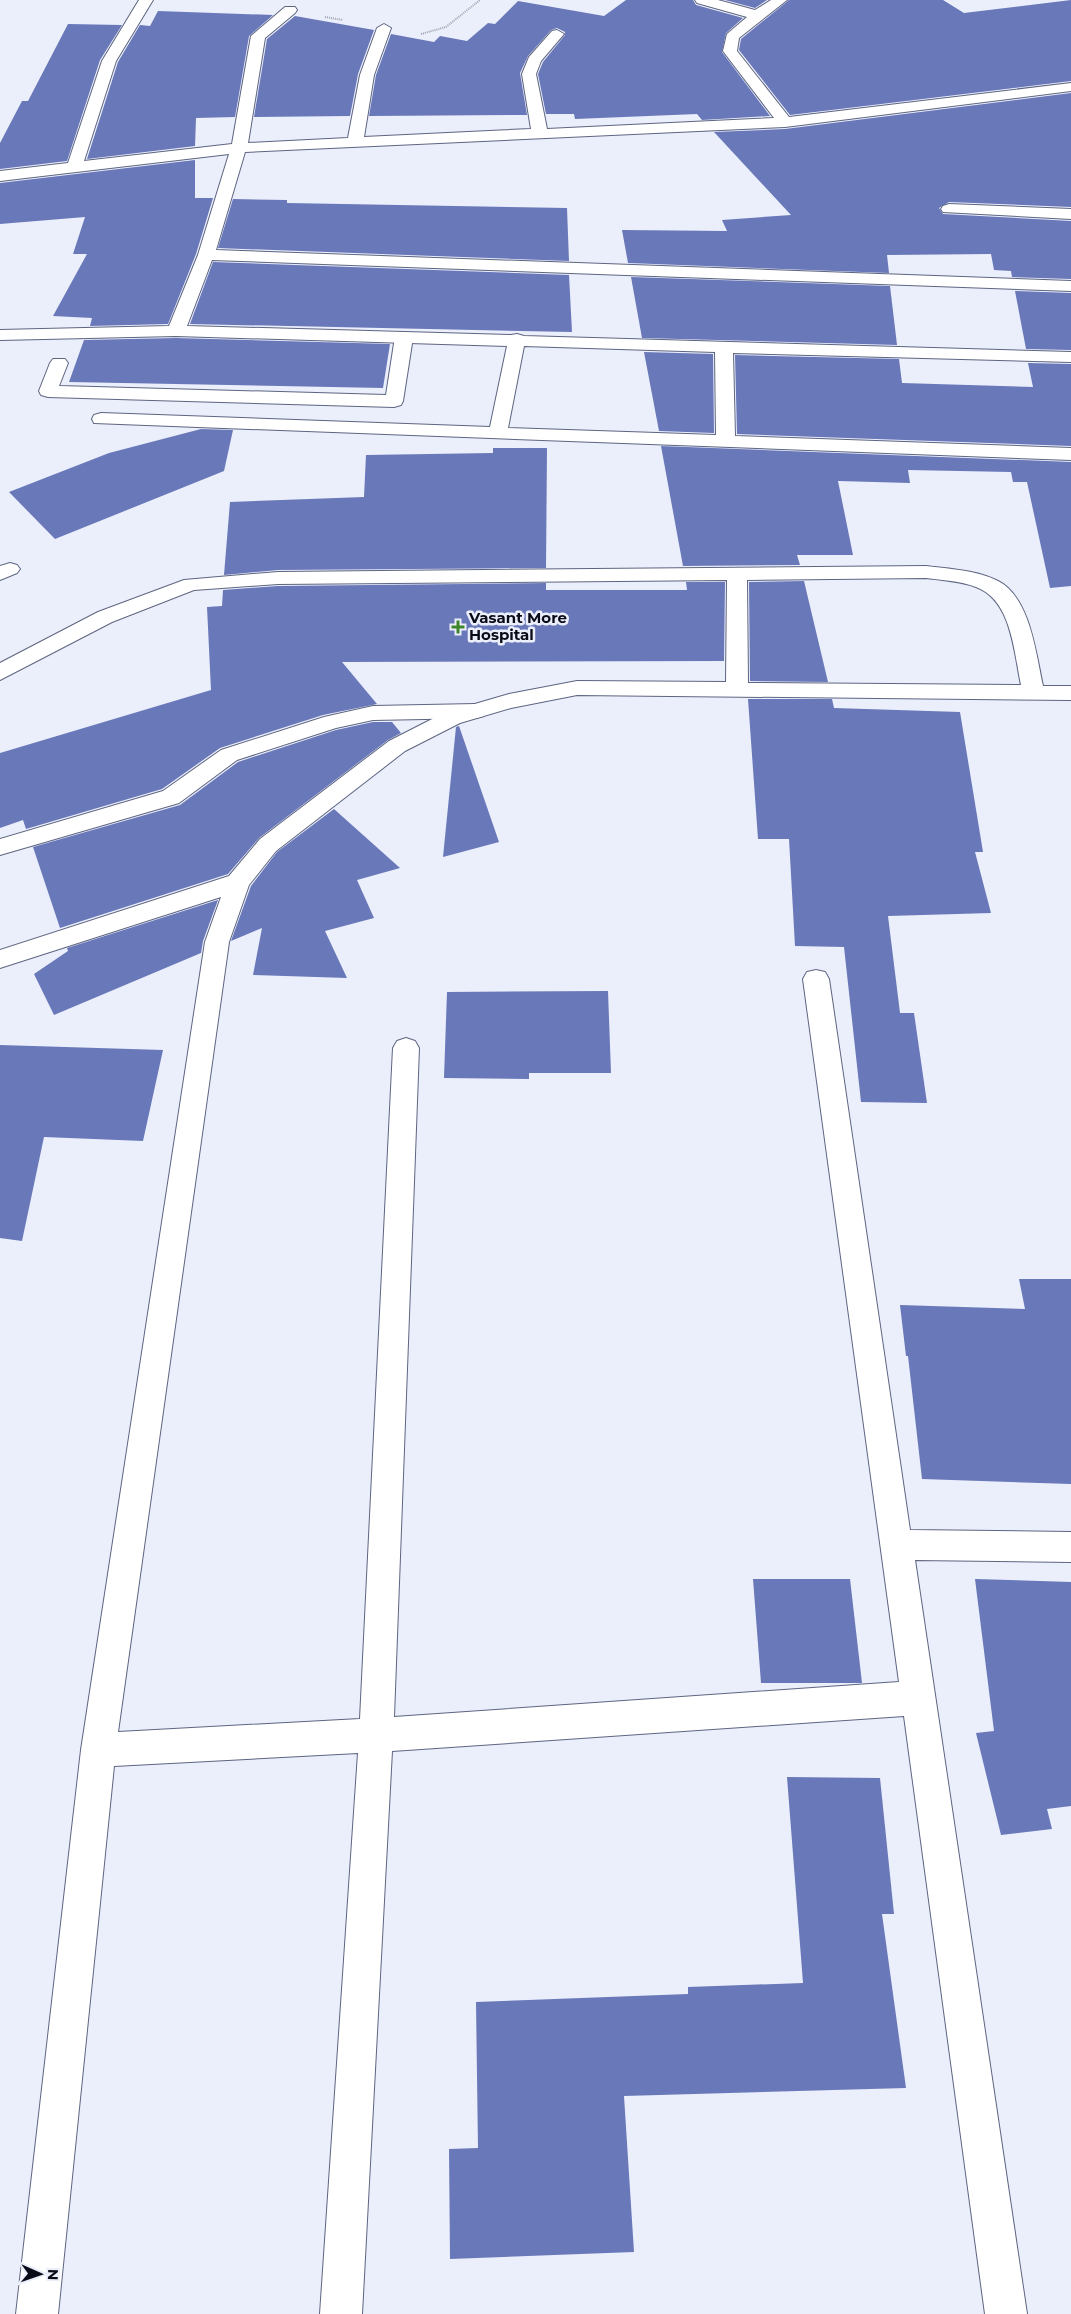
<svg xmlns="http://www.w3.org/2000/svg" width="1071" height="2314" font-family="Montserrat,sans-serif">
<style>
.building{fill:#6978b9}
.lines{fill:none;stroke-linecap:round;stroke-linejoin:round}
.service-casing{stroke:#5d6580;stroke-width:2}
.minor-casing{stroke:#5d6580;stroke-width:2}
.path{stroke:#a1a4b0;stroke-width:2;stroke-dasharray:1 1;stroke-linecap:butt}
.service{fill:#fff;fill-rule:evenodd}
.minor{fill:#fff;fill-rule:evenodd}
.poi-dot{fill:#3e862c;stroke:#ebeefb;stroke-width:2}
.labels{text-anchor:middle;stroke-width:5;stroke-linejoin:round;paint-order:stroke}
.far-poi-label{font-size:15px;font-weight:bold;fill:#090c16;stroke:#ebeefb;text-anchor:start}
</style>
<rect width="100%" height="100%" fill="#ebeefb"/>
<g class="building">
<path d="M 626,0 L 693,0 L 696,5 L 743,18 L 726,33 L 722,52 L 770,116 L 702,120 L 697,114 L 575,119 L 574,114 L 546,114 L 538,74 L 543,62 L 565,35 L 565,32 L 557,28 L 551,30 L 528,56 L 520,73 L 527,115 L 369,116 L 376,75 L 391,34 L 434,42 L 440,36 L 467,41 L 488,23 L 495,24 L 518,1 L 604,16 Z"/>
<path d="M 725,0 L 767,0 L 755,8 Z"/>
<path d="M 789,0 L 943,0 L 964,13 L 1071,0 L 1071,81 L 790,115 L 739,50 L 741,39 Z"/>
<path d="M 158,11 L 273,15 L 249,36 L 235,117 L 196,118 L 195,146 L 87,159 L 118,62 L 140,25 L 150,26 Z"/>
<path d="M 295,16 L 374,30 L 358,74 L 350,116 L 254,117 L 267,39 Z"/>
<path d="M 68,24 L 122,25 L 100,60 L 67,161 L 0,169 L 0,143 L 22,101 L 28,101 Z"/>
<path d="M 1071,93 L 1071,207 L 949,202 L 939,208 L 943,214 L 1071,221 L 1071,279 L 1012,277 L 1011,271 L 994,270 L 991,254 L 887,255 L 889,273 L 628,263 L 622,230 L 727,231 L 722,220 L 791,215 L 714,132 L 785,129 Z"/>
<path d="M 195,160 L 195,198 L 213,198 L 196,254 L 168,324 L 90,326 L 92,318 L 53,316 L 87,254 L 73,254 L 85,217 L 0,224 L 0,183 Z"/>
<path d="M 233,199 L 287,200 L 287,203 L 567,208 L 569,261 L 218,248 Z"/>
<path d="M 213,262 L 569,275 L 572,332 L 190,324 Z"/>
<path d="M 631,277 L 890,286 L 897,345 L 642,338 Z"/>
<path d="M 1015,291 L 1071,293 L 1071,350 L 1026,349 Z"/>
<path d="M 176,338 L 390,344 L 383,388 L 69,382 L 84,340 Z"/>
<path d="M 644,352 L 713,354 L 714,433 L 659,431 Z"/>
<path d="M 735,355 L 899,359 L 902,383 L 1033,387 L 1028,363 L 1071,364 L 1071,446 L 737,434 Z"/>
<path d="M 201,429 L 233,430 L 224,471 L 55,539 L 9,492 L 109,453 Z"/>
<path d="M 661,446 L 1071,462 L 1071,586 L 1050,588 L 1027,482 L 1013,482 L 1011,472 L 908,470 L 910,483 L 838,481 L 853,555 L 797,555 L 800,565 L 683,566 Z"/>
<path d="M 493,448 L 547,448 L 546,568 L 278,570 L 224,575 L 230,502 L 364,497 L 366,455 L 493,453 Z"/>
<path d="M 804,581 L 828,682 L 750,681 L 749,582 Z"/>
<path d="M 686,582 L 725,582 L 724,661 L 342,662 L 377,704 L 323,715 L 220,748 L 162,789 L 26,829 L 23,820 L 0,828 L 0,753 L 211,690 L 207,607 L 222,606 L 223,590 L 278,586 L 546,583 L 546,590 L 687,590 Z"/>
<path d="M 748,699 L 832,699 L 834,708 L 960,712 L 983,852 L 975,852 L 991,913 L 888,916 L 900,1013 L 914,1013 L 927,1103 L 861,1102 L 844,947 L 795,946 L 789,839 L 758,839 Z"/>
<path d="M 373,722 L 392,722 L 401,733 L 388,740 L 259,838 L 228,874 L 60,928 L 33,847 L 180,805 L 238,762 L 336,730 Z"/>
<path d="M 459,726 L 499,842 L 443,857 L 456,727 Z"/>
<path d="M 334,809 L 400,868 L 357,880 L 374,918 L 325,931 L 347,978 L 253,975 L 262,928 L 231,941 L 251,886 L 277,852 Z"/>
<path d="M 218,900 L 203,941 L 201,953 L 54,1015 L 34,974 L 68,951 L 67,948 Z"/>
<path d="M 608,991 L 611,1073 L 529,1073 L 529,1079 L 444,1078 L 447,992 Z"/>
<path d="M 0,1045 L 163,1050 L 143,1141 L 44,1137 L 22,1241 L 0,1238 Z"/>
<path d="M 1019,1279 L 1071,1279 L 1071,1484 L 922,1479 L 908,1356 L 906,1356 L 900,1305 L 1025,1309 Z"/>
<path d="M 753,1579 L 850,1579 L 862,1683 L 761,1683 Z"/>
<path d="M 975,1579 L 1071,1582 L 1071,1806 L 1047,1809 L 1052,1829 L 1001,1835 L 976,1733 L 994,1731 Z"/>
<path d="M 787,1777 L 880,1778 L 894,1914 L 882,1914 L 906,2088 L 624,2096 L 634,2252 L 450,2259 L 449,2149 L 478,2148 L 476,2002 L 688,1994 L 688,1987 L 803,1983 Z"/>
</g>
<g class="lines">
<defs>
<g id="service">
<path d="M 404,332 L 410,333 L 413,337 L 403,401 L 401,405 L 394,407 L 48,397 L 41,395 L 39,391 L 50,363 L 53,359 L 65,359 L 68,363 L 59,386 L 386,395 L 395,337 L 398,333 Z"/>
<path d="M 10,563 L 17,565 L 20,569 L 17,573 L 0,580 L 0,566 Z"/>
<path d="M 476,704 L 484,706 L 487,711 L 484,716 L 476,718 L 373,720 L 336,728 L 237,760 L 179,803 L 0,855 L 0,839 L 163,791 L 221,750 L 324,717 L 373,706 Z"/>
</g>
<g id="minor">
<path d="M 139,0 L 153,0 L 116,61 L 84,161 L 232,144 L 251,36 L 285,7 L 295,7 L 297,10 L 295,13 L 265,38 L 248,143 L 348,138 L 360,75 L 377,28 L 384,24 L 391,28 L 374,75 L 364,137 L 531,129 L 522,74 L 529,57 L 552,31 L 557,30 L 564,34 L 541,61 L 536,74 L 547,129 L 774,118 L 723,51 L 727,34 L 747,17 L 697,3 L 695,0 L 718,0 L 755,10 L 771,0 L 787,0 L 739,38 L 737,51 L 789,117 L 1071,83 L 1071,91 L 785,127 L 245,152 L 216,250 L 1071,281 L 1071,291 L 212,260 L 187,326 L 511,335 L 517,334 L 524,336 L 1071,352 L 1071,362 L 733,353 L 735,436 L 1071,448 L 1071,460 L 94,423 L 92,419 L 94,415 L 101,413 L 490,427 L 507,346 L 176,336 L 0,340 L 0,330 L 169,326 L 198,255 L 229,154 L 0,181 L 0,171 L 68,163 L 102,61 ZM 524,346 L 715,352 L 716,435 L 508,428 Z"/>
<path d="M 949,204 L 1071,209 L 1071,219 L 943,212 L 941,209 L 943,206 Z"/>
<path d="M 926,566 C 950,569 977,570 998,581 C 1030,597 1036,654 1043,686 L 1071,686 L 1071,700 L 577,695 L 511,708 L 460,723 L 405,751 L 276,851 L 249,885 L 229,942 L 118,1732 L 360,1719 L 393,1048 L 397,1041 L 406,1038 L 415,1041 L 419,1048 L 394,1717 L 899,1682 L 803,979 L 807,972 L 816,970 L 825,972 L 829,979 L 910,1530 L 1071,1532 L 1071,1562 L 915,1560 L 1027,2314 L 985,2314 L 904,1716 L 392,1751 L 362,2314 L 320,2314 L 358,1753 L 114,1766 L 58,2314 L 16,2314 L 81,1750 L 205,942 L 221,897 L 0,968 L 0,950 L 229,876 L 260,839 L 389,741 L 444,713 L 509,694 L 577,681 L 726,682 L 727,580 L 278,584 L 194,590 L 112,622 L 0,680 L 0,663 L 98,612 L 184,580 L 278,572 ZM 926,578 C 942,580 960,581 976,587 C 1012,600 1014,653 1021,685 L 748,683 L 747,580 Z"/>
</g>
</defs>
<use href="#service" class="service-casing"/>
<use href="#minor" class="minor-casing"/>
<g class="path">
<path d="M 325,17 L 343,20"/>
<path d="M 421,34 L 446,27 L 480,0"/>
</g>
<use href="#service" class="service"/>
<use href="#minor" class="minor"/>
</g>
<path class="poi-dot" d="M455.5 619.5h5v5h5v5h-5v5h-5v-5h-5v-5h5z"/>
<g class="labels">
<g class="far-poi-label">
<text x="469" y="623">Vasant More<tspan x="469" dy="17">Hospital</tspan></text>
</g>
</g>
<g transform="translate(40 2274) rotate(92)" stroke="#ebeefb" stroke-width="4" paint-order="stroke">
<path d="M0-4L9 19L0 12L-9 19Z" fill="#090c16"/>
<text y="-8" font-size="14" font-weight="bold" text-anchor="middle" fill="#090c16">N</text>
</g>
</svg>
